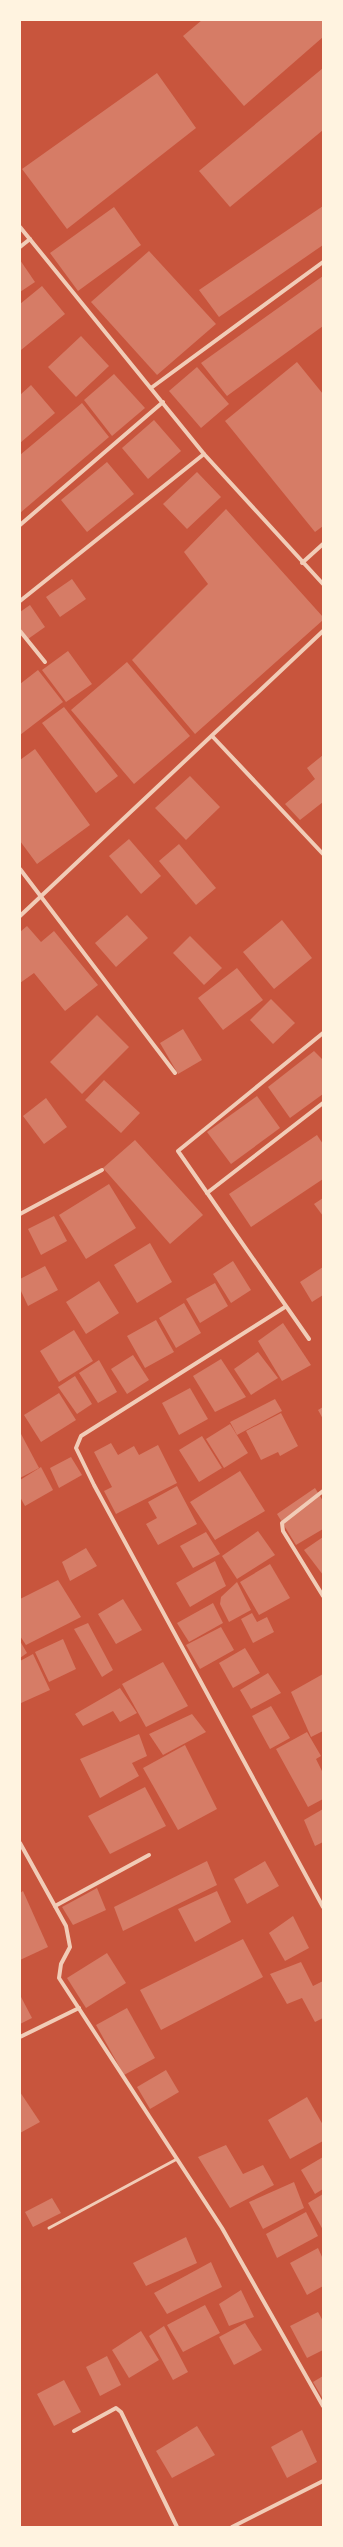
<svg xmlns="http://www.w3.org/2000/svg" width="343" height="2547" font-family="'IBM Plex Serif',serif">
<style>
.building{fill:#d67c66}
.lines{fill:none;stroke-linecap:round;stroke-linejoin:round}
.service{stroke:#f1ccb7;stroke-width:3}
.minor{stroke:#f1ccb7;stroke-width:4}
</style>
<rect width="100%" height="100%" fill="#c8553d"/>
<g class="building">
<path d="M 202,20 L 323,20 L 323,37 L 244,106 L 183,36 Z"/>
<path d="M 323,68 L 323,130 L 230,207 L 199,171 Z"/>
<path d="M 157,73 L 196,128 L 67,229 L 22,169 Z"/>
<path d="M 323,206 L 323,245 L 219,317 L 199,290 Z"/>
<path d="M 114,207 L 141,245 L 78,291 L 50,253 Z"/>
<path d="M 149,251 L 216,324 L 157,375 L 91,302 Z"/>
<path d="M 20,260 L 35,282 L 20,292 Z"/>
<path d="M 323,276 L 323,326 L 227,396 L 201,363 Z"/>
<path d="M 42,286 L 65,314 L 21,350 L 20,304 Z"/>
<path d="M 81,336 L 109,366 L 76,397 L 48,367 Z"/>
<path d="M 297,362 L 323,394 L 323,526 L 315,532 L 225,421 Z"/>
<path d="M 197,367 L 229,404 L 201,428 L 169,391 Z"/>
<path d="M 114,374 L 145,408 L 112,436 L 84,400 Z"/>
<path d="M 31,385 L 55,413 L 20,443 L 20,395 Z"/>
<path d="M 82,403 L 109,437 L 20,513 L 20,455 Z"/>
<path d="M 154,420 L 181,451 L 148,479 L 122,448 Z"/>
<path d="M 107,462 L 134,494 L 87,532 L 61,500 Z"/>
<path d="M 197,472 L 221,497 L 187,529 L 163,504 Z"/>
<path d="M 226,509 L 323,617 L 323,620 L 195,734 L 132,660 L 208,584 L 184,552 Z"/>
<path d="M 72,579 L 86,599 L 60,617 L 46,597 Z"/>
<path d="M 30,605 L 45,627 L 28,639 L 20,628 L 20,612 Z"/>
<path d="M 68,651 L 92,684 L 66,702 L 42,670 Z"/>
<path d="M 127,662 L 190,736 L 134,784 L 71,710 Z"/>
<path d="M 38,670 L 63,702 L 20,735 L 20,684 Z"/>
<path d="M 64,707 L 118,776 L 96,793 L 42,723 Z"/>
<path d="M 35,749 L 90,825 L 37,864 L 20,841 L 20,760 Z"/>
<path d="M 323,755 L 323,802 L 300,820 L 285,804 L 315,779 L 307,768 Z"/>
<path d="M 190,776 L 220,807 L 186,840 L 155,808 Z"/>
<path d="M 129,839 L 161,876 L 141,894 L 109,856 Z"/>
<path d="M 179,844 L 216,888 L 196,905 L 159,861 Z"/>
<path d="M 127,915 L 148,938 L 116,967 L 95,943 Z"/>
<path d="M 282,920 L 312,958 L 274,989 L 243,952 Z"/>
<path d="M 27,926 L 41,942 L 54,931 L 98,985 L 65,1011 L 34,973 L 20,983 L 20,932 Z"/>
<path d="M 190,936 L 222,968 L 204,985 L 173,953 Z"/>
<path d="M 237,968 L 263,1000 L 223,1030 L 198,998 Z"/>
<path d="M 271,999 L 295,1023 L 273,1044 L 250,1020 Z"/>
<path d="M 97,1015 L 129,1047 L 82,1094 L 50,1062 Z"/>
<path d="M 183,1029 L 202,1060 L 178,1074 L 160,1043 Z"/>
<path d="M 314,1051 L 323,1060 L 323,1094 L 290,1118 L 268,1087 Z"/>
<path d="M 104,1080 L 140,1113 L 121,1133 L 85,1100 Z"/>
<path d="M 257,1096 L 280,1128 L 231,1164 L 207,1132 Z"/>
<path d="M 46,1098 L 67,1127 L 44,1144 L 23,1116 Z"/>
<path d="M 317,1135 L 323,1144 L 323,1179 L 251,1227 L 229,1194 Z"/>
<path d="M 135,1140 L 203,1215 L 170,1244 L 103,1168 Z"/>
<path d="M 109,1184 L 136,1228 L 86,1259 L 59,1215 Z"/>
<path d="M 323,1198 L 323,1216 L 314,1204 Z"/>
<path d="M 54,1216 L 67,1241 L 41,1255 L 28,1229 Z"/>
<path d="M 150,1243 L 172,1282 L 137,1303 L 114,1265 Z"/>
<path d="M 233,1261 L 251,1290 L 231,1303 L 213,1274 Z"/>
<path d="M 45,1266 L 58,1290 L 28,1306 L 20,1289 L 20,1279 Z"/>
<path d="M 323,1267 L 323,1295 L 312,1302 L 300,1282 Z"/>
<path d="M 99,1281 L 119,1313 L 86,1334 L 66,1302 Z"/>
<path d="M 215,1283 L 228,1306 L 200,1323 L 186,1299 Z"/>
<path d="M 184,1303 L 201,1333 L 176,1348 L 159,1318 Z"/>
<path d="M 156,1320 L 174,1352 L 145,1368 L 127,1336 Z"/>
<path d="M 283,1323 L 311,1365 L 282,1381 L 258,1341 Z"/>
<path d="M 74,1330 L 93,1361 L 59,1382 L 40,1351 Z"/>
<path d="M 258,1352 L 278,1378 L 251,1395 L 234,1369 Z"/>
<path d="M 133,1355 L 149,1380 L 127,1394 L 111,1369 Z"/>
<path d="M 221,1359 L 246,1397 L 215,1412 L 193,1376 Z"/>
<path d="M 99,1360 L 117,1392 L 98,1403 L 79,1373 Z"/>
<path d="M 75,1376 L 92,1404 L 77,1414 L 58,1387 Z"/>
<path d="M 190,1388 L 208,1419 L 179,1435 L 162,1403 Z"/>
<path d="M 59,1393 L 76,1420 L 41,1442 L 24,1415 Z"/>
<path d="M 275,1399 L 282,1411 L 237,1435 L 230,1422 Z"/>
<path d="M 323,1407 L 323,1419 L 318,1410 Z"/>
<path d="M 281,1413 L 298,1446 L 280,1456 L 278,1452 L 261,1460 L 246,1431 Z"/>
<path d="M 230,1424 L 248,1453 L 224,1468 L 206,1439 Z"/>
<path d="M 20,1432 L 39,1468 L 20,1478 Z"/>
<path d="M 202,1436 L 222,1468 L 199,1482 L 179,1450 Z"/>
<path d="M 111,1443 L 118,1455 L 134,1446 L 139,1455 L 158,1445 L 177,1483 L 116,1514 L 104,1491 L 112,1487 L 94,1452 Z"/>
<path d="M 71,1457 L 82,1475 L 59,1488 L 50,1468 Z"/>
<path d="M 41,1467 L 53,1490 L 25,1506 L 20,1497 L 20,1480 Z"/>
<path d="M 240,1471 L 265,1511 L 215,1540 L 190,1502 Z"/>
<path d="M 177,1486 L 197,1524 L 158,1545 L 146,1524 L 157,1518 L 148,1502 Z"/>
<path d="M 315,1488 L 323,1501 L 323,1529 L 296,1545 L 277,1514 Z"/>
<path d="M 258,1531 L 275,1555 L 237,1579 L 222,1556 Z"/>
<path d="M 206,1532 L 220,1554 L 193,1568 L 180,1546 Z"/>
<path d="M 323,1537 L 323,1575 L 304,1550 Z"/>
<path d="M 86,1548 L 97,1566 L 70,1581 L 62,1562 Z"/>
<path d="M 215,1561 L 226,1586 L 190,1607 L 176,1583 Z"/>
<path d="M 270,1564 L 290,1598 L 259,1615 L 240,1582 Z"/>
<path d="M 58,1580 L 81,1617 L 26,1645 L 20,1636 L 20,1599 Z"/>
<path d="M 237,1582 L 251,1610 L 229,1622 L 220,1604 L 221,1597 Z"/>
<path d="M 123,1599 L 142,1630 L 116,1644 L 98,1614 Z"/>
<path d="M 213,1603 L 223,1623 L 189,1642 L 177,1623 Z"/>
<path d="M 252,1613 L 257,1622 L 267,1617 L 274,1632 L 253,1643 L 241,1619 Z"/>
<path d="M 88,1623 L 113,1670 L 102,1677 L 74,1629 Z"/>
<path d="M 221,1627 L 234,1650 L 200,1669 L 186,1645 Z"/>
<path d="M 63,1639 L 76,1669 L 49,1682 L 35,1652 Z"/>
<path d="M 20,1641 L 27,1653 L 20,1658 Z"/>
<path d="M 245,1648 L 260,1673 L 233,1688 L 219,1663 Z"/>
<path d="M 33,1654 L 50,1690 L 21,1703 L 20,1661 Z"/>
<path d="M 163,1662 L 188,1706 L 146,1727 L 122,1684 Z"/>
<path d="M 268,1673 L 281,1693 L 251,1709 L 240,1690 Z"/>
<path d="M 323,1674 L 323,1731 L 311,1737 L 291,1692 Z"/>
<path d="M 120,1688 L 137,1713 L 120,1722 L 113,1711 L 83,1726 L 75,1714 Z"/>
<path d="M 271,1706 L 290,1738 L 270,1749 L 252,1716 Z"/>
<path d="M 192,1714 L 206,1732 L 163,1755 L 149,1734 Z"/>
<path d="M 307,1732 L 321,1756 L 316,1759 L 323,1773 L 323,1799 L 308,1807 L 276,1749 Z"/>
<path d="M 139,1734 L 147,1756 L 132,1763 L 139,1776 L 100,1798 L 80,1759 Z"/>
<path d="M 185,1745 L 217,1809 L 178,1830 L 143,1768 Z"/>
<path d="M 145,1787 L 166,1826 L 110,1854 L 88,1816 Z"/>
<path d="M 323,1809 L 323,1842 L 315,1846 L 304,1820 Z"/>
<path d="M 207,1861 L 217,1885 L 123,1931 L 114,1907 Z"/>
<path d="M 265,1861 L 279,1886 L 247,1904 L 234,1879 Z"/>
<path d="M 97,1888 L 106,1910 L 73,1925 L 62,1907 Z"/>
<path d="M 23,1891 L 48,1947 L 20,1960 L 20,1893 Z"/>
<path d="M 217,1891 L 231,1922 L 195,1942 L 178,1909 Z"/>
<path d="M 293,1916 L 309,1948 L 285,1961 L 269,1933 Z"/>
<path d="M 243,1939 L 263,1977 L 161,2030 L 140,1990 Z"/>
<path d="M 107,1953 L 126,1983 L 86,2008 L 67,1978 Z"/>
<path d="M 301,1962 L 313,1986 L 323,1981 L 323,2018 L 315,2022 L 302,1998 L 287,2004 L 270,1974 Z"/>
<path d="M 20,1995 L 32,2018 L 20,2024 Z"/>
<path d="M 127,2008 L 155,2058 L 124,2075 L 96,2025 Z"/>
<path d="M 166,2070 L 179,2092 L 150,2109 L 137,2087 Z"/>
<path d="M 20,2092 L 40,2122 L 20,2133 Z"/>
<path d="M 307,2097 L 323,2125 L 323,2141 L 290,2159 L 268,2120 Z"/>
<path d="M 226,2145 L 243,2174 L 263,2165 L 274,2185 L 230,2208 L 198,2157 Z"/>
<path d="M 323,2157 L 323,2189 L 315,2194 L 301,2170 Z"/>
<path d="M 294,2182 L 304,2208 L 263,2229 L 249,2202 Z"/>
<path d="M 323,2194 L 323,2230 L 308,2203 Z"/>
<path d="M 52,2198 L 61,2213 L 33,2227 L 25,2212 Z"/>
<path d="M 306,2212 L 318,2236 L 277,2258 L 266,2234 Z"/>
<path d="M 186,2237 L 197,2263 L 146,2286 L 133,2263 Z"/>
<path d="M 318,2248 L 323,2259 L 323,2286 L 307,2295 L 290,2263 Z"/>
<path d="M 211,2262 L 222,2287 L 167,2314 L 154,2293 Z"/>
<path d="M 241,2290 L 254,2317 L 229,2326 L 219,2304 Z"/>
<path d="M 205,2305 L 220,2333 L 183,2352 L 167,2325 Z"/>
<path d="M 318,2312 L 323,2321 L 323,2350 L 307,2358 L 290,2326 Z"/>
<path d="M 245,2323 L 262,2350 L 234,2365 L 219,2337 Z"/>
<path d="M 164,2326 L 188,2372 L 173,2380 L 149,2336 Z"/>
<path d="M 141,2331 L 159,2360 L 129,2378 L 112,2350 Z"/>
<path d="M 107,2356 L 121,2385 L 100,2396 L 86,2367 Z"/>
<path d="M 323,2376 L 323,2399 L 313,2382 Z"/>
<path d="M 64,2380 L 81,2412 L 54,2426 L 37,2394 Z"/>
<path d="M 197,2426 L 215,2455 L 172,2478 L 156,2451 Z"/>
<path d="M 302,2430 L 317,2462 L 287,2478 L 271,2447 Z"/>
</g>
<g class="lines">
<path class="service" d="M 49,2228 L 177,2159"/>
<g class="minor">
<path d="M 20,227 L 204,454 L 323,584"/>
<path d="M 20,247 L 30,239"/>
<path d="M 151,388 L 323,262"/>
<path d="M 20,525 L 163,402"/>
<path d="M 302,563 L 323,544"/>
<path d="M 20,601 L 204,454"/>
<path d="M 20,631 L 45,662"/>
<path d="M 213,737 L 323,854"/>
<path d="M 20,869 L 175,1073"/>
<path d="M 20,916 L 323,631"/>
<path d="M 207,1193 L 323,1103"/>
<path d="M 20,1214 L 102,1170"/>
<path d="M 285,1307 L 81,1436 L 76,1448 L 94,1485 L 323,1907"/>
<path d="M 309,1339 L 178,1151 L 323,1033"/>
<path d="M 323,1491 L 282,1523 L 283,1531 L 323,1596"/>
<path d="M 20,1843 L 66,1926 L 70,1947 L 61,1964 L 59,1978 L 222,2228 L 323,2406"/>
<path d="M 55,1906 L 149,1855"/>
<path d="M 20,2037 L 79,2008"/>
<path d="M 74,2431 L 116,2408 L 121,2412 L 177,2527"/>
<path d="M 232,2527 L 323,2481"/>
</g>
</g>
<rect width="343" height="2547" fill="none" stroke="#fff3e0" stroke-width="42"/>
</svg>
